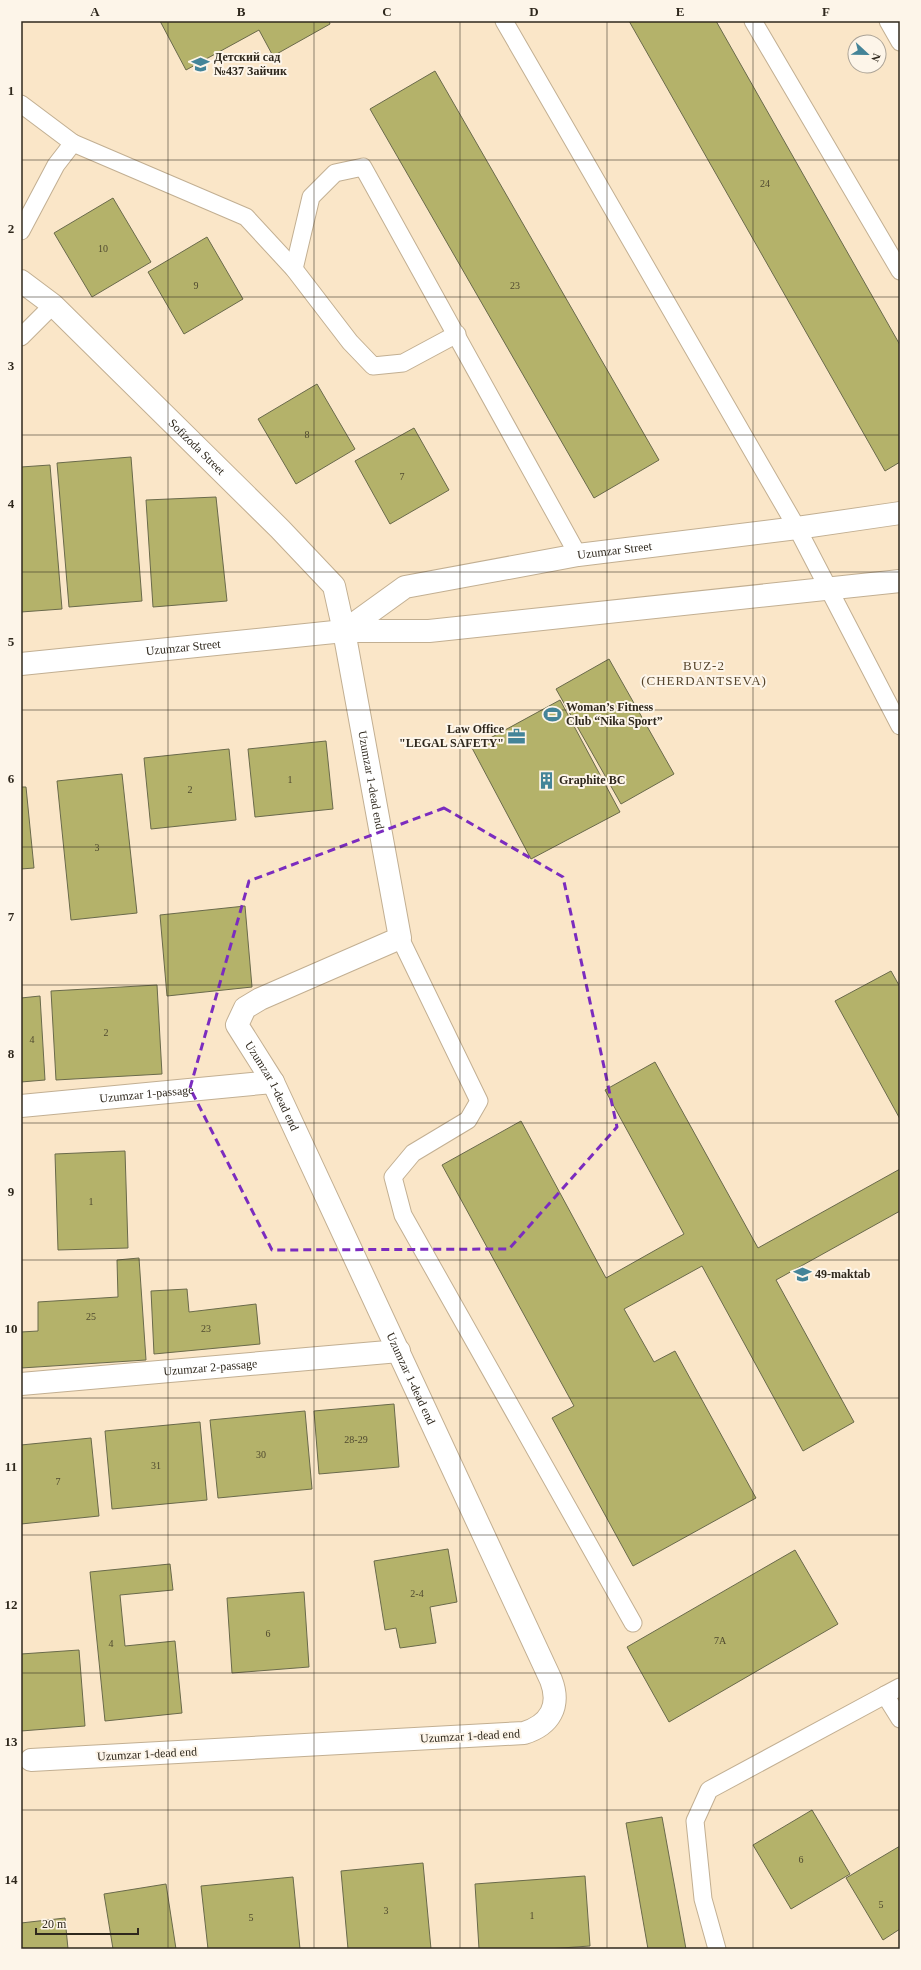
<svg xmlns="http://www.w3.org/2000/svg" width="921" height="1970" font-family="'Times New Roman',serif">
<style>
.building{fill:#b4b26a;stroke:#6a6a4b}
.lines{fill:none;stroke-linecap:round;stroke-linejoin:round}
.lane-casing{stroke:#c2af92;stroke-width:19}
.street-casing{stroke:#c2af92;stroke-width:24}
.lane{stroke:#fff;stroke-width:17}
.street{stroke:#fff;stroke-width:22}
.marked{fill:none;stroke:#7b2cbf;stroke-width:3;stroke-dasharray:8 5;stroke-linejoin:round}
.grid{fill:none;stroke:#2f281d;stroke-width:1;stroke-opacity:0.55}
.labels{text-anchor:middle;stroke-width:4;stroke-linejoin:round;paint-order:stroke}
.number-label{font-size:10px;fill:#504a30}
.poi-label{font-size:12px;font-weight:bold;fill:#2f281d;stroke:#fdf5e9;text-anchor:start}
.street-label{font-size:12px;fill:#2f281d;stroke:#fdf5e9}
.neighbourhood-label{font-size:13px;letter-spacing:1px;fill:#55442b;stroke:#fdf5e9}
.neatline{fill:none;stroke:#2f281d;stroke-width:1.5}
.grid-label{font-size:13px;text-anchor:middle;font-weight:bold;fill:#2f281d}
</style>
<rect width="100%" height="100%" fill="#fae6c8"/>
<g class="building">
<path d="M 160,21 L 329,21 L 330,24 L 273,56 L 259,30 L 186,70 Z"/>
<path d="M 629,21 L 716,21 L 900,345 L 900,462 L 885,471 Z"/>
<path d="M 435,71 L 659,460 L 594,498 L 370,109 Z"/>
<path d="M 113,198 L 151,262 L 92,297 L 54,233 Z"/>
<path d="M 207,237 L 243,299 L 184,334 L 148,272 Z"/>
<path d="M 317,384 L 355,449 L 296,484 L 258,419 Z"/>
<path d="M 414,428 L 449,490 L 390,524 L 355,461 Z"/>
<path d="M 131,457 L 142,601 L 69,607 L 57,463 Z"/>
<path d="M 50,465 L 62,609 L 21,612 L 21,467 Z"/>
<path d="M 216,497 L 227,601 L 153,607 L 146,500 Z"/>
<path d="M 609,659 L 674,774 L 621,804 L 556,689 Z"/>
<path d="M 560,700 L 620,812 L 531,859 L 472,748 Z"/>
<path d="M 326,741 L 333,809 L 255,817 L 248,749 Z"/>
<path d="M 229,749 L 236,820 L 151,829 L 144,758 Z"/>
<path d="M 122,774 L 137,913 L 71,920 L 57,781 Z"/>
<path d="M 21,787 L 26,787 L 34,868 L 21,869 Z"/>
<path d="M 245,906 L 252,987 L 167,996 L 160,915 Z"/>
<path d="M 891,971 L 900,987 L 900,1119 L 835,1001 Z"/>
<path d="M 157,985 L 162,1074 L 56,1080 L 51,991 Z"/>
<path d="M 40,996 L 45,1080 L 21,1082 L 21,998 Z"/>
<path d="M 655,1062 L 758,1248 L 900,1169 L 900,1211 L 776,1280 L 854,1422 L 803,1451 L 702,1266 L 624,1309 L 654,1362 L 675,1351 L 756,1498 L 633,1566 L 552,1418 L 574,1406 L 442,1165 L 521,1121 L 606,1278 L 684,1234 L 605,1090 Z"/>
<path d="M 125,1151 L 128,1248 L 58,1250 L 55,1154 Z"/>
<path d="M 139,1258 L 146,1360 L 21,1368 L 21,1332 L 38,1331 L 38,1302 L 118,1297 L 117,1260 Z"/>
<path d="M 187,1289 L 189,1312 L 256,1304 L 260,1344 L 154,1354 L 151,1291 Z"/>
<path d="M 394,1404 L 399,1467 L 319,1474 L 314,1411 Z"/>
<path d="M 305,1411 L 312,1489 L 218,1498 L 210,1420 Z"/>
<path d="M 200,1422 L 207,1500 L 112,1509 L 105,1431 Z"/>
<path d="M 91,1438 L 99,1516 L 21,1524 L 21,1445 Z"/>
<path d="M 448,1549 L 457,1602 L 430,1607 L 436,1643 L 400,1648 L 396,1628 L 385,1630 L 374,1561 Z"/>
<path d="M 795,1550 L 838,1624 L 669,1722 L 627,1647 Z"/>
<path d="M 170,1564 L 173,1590 L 120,1595 L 125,1646 L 175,1641 L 182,1713 L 105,1721 L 90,1572 Z"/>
<path d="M 304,1592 L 309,1667 L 232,1673 L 227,1598 Z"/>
<path d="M 79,1650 L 85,1726 L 21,1731 L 21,1654 Z"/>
<path d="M 812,1810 L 850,1874 L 791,1909 L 753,1845 Z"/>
<path d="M 662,1817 L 686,1949 L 648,1949 L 626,1823 Z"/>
<path d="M 900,1846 L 900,1929 L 883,1940 L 846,1878 Z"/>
<path d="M 423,1863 L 431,1949 L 348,1949 L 341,1871 Z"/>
<path d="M 585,1876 L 590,1946 L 547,1949 L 479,1949 L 475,1884 Z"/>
<path d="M 293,1877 L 300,1949 L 208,1949 L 201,1886 Z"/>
<path d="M 166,1884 L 176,1949 L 113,1949 L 104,1894 Z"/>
<path d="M 65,1918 L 68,1949 L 21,1949 L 21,1923 Z"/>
</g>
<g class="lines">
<defs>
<g id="lane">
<path d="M 504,21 L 797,528 L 900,726"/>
<path d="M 753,21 L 900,271"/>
<path d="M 888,21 L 900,42"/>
<path d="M 21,104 L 73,143 L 56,165 L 21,231"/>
<path d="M 73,143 L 246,217 L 294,269 L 350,342 L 373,366 L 403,363 L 457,334"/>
<path d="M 294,269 L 311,197 L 335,173 L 363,167 L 578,555"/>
<path d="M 21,337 L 53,305"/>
<path d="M 400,938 L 479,1101 L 468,1120 L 413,1153 L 393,1177 L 403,1215 L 633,1623"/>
<path d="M 900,1687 L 885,1695 L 900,1719"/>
<path d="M 717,1949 L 703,1899 L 695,1821 L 709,1790 L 885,1695"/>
</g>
<g id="street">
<path id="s1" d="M 21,281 L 53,305 L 280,529 L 334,586 L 344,631 L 400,938 L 260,999 L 245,1008 L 237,1025 L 273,1082 L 551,1680 C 561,1706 550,1725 524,1733 L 31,1760"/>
<path id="s2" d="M 344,631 L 405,587 L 578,555 L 797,528 L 900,513"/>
<path id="s3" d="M 21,664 L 344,631 L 429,631 L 900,581"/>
<path id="s4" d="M 21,1106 L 273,1082"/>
<path id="s5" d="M 21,1384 L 399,1351"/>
</g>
</defs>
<use href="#lane" class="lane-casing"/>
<use href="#street" class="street-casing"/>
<use href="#lane" class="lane"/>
<use href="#street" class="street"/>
</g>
<path class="marked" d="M 444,808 L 563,877 L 617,1127 L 509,1249 L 272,1250 L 190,1088 L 249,881 Z"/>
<path class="grid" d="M 168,21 L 168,1949M 314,21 L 314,1949M 460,21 L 460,1949M 607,21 L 607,1949M 753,21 L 753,1949M 21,160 L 900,160M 21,297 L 900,297M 21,435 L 900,435M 21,572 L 900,572M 21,710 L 900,710M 21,847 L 900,847M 21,985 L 900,985M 21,1123 L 900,1123M 21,1260 L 900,1260M 21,1398 L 900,1398M 21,1535 L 900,1535M 21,1673 L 900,1673M 21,1810 L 900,1810"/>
<defs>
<symbol id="school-bare" viewBox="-9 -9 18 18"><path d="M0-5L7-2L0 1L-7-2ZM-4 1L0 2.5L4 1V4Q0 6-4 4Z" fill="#448498" stroke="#fdf5e9" stroke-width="2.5" paint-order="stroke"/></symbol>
<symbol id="stadium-bare" viewBox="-9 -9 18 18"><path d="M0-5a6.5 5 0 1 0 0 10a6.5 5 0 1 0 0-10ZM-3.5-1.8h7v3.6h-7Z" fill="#448498" stroke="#fdf5e9" stroke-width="2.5" paint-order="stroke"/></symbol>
<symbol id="office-bare" viewBox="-9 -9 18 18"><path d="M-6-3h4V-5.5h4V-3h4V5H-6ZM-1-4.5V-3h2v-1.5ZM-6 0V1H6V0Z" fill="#448498" stroke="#fdf5e9" stroke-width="2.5" paint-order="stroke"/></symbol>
<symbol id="building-bare" viewBox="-9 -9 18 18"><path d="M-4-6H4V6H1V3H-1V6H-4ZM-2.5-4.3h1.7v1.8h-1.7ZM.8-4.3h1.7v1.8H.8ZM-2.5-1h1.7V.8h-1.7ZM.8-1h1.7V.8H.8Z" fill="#448498" stroke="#fdf5e9" stroke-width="2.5" paint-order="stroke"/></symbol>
</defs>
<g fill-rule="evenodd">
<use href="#school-bare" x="188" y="52" width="25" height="25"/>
<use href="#stadium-bare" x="540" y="702" width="25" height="25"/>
<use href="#office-bare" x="504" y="724" width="25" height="25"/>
<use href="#building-bare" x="534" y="768" width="25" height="25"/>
<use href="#school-bare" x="790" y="1262" width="25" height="25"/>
</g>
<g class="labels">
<g class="number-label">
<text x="765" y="187">24</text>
<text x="103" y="252">10</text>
<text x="196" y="289">9</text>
<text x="515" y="289">23</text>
<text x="307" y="438">8</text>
<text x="402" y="480">7</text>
<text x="290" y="783">1</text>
<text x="190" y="793">2</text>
<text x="97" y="851">3</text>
<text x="106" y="1036">2</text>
<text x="32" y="1043">4</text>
<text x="91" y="1205">1</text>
<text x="91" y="1320">25</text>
<text x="206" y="1332">23</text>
<text x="356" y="1443">28-29</text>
<text x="261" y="1458">30</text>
<text x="156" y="1469">31</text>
<text x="58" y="1485">7</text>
<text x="417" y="1597">2-4</text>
<text x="268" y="1637">6</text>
<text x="720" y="1644">7А</text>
<text x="111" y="1647">4</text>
<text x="801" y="1863">6</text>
<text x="881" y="1908">5</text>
<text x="386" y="1914">3</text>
<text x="532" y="1919">1</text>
<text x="251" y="1921">5</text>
</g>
<g class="poi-label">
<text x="214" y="61">Детский сад<tspan x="214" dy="14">№437 Зайчик</tspan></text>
<text x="566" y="711">Woman’s Fitness<tspan x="566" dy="14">Club “Nika Sport”</tspan></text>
<text x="504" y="733" text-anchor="end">Law Office<tspan x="504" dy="14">"LEGAL SAFETY"</tspan></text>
<text x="559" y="784">Graphite BC</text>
<text x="815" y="1278">49-maktab</text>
</g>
<g class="street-label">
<text dy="4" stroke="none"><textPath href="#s1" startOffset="242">Sofizoda Street</textPath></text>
<text dy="4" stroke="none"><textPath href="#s2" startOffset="288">Uzumzаr Street</textPath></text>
<text dy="4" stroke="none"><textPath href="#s3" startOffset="163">Uzumzаr Street</textPath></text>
<text dy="4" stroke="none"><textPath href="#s1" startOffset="635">Uzumzаr 1-dead end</textPath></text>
<text dy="4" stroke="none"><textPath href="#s1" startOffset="1055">Uzumzаr 1-dead end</textPath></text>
<text dy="4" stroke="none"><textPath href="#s4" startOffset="126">Uzumzаr 1-passage</textPath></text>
<text dy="4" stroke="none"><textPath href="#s5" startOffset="190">Uzumzаr 2-passage</textPath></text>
<text dy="4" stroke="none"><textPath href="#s1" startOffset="1379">Uzumzаr 1-dead end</textPath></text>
<text transform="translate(470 1736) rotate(-3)" y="4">Uzumzаr 1-dead end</text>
<text transform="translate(147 1754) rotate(-3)" y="4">Uzumzаr 1-dead end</text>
</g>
<g class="neighbourhood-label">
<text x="704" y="670">BUZ-2<tspan x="704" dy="15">(CHERDANTSEVA)</tspan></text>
</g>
</g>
<rect width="921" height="1970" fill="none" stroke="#fdf5e9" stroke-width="44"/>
<g transform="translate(867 54) rotate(112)"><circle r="19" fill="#fdf5e9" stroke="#aba397"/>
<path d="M0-3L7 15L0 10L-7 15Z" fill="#448498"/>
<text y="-6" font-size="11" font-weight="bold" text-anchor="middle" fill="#2f281d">N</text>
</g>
<path d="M36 1928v6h102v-6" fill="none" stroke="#2f281d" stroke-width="2"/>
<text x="42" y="1928" font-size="12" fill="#2f281d" stroke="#fdf5e9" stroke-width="3" paint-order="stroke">20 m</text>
<rect x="22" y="22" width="877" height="1926" class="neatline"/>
<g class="grid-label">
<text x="95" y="16">A</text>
<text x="241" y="16">B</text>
<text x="387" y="16">C</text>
<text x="534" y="16">D</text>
<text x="680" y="16">E</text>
<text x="826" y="16">F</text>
<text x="11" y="95">1</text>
<text x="11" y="233">2</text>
<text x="11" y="370">3</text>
<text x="11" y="508">4</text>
<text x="11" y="646">5</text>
<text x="11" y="783">6</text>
<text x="11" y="921">7</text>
<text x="11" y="1058">8</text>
<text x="11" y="1196">9</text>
<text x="11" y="1333">10</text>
<text x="11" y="1471">11</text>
<text x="11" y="1609">12</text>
<text x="11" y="1746">13</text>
<text x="11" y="1884">14</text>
</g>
</svg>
